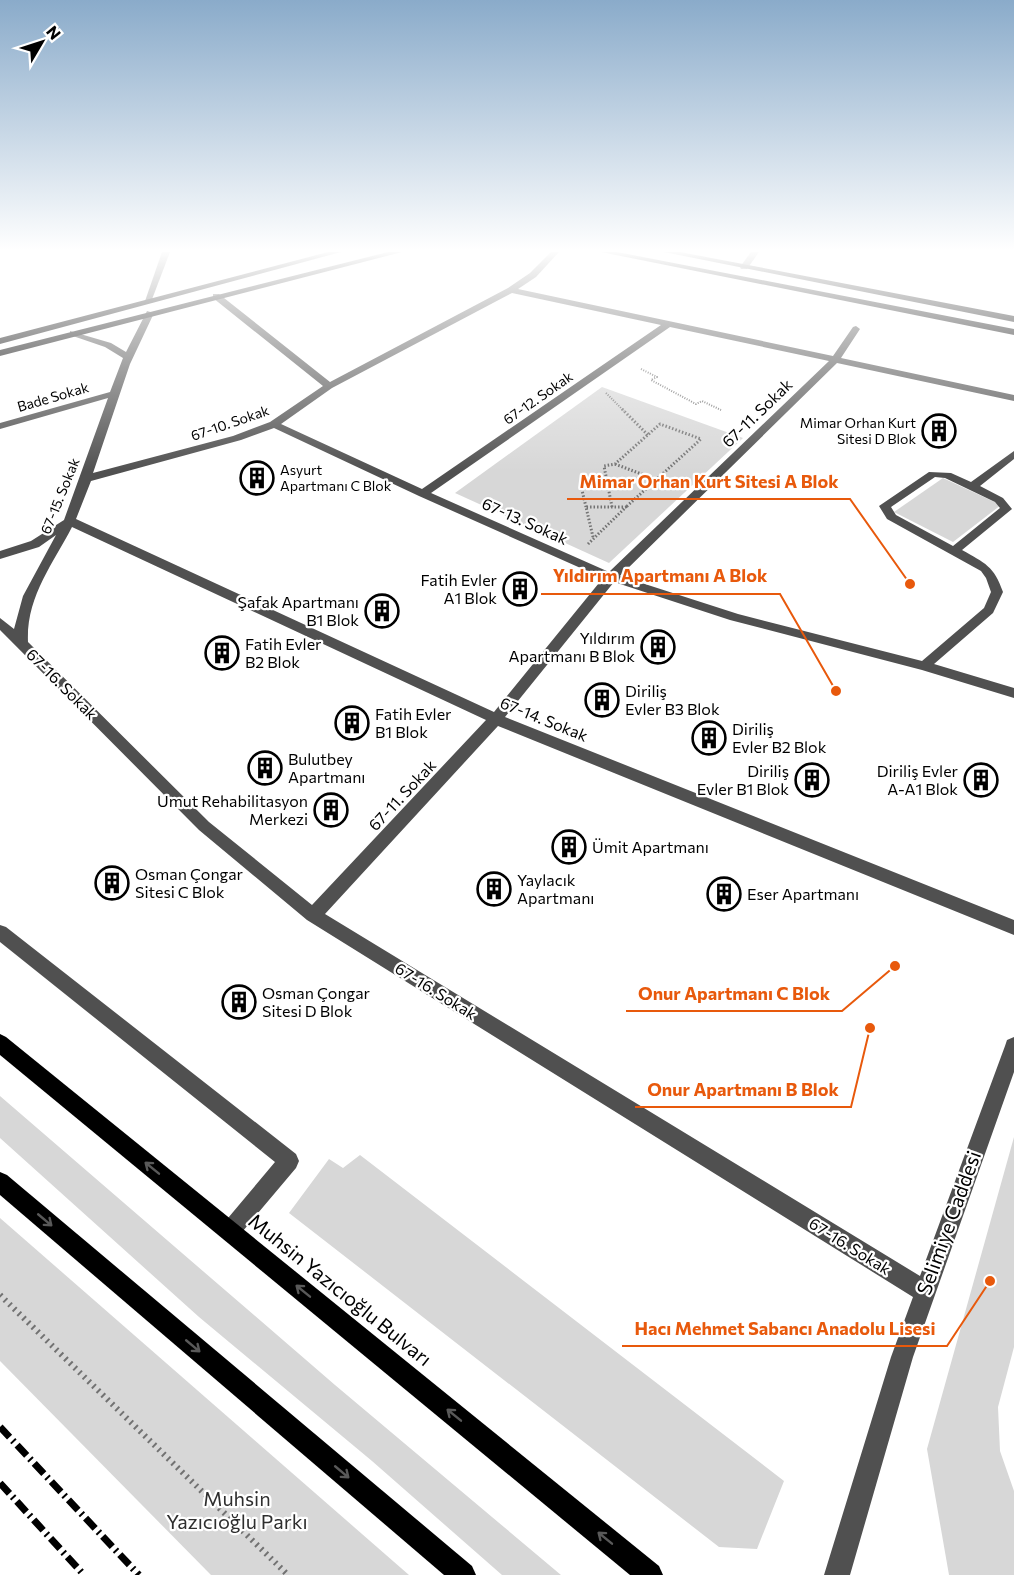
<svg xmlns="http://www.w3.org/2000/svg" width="1014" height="1575" font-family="Commissioner,sans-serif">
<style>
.green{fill:#d7d7d7}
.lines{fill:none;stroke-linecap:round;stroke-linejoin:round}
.path-far2{stroke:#727272;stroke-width:2;stroke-dasharray:1 1.5;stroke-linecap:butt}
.path-far1{stroke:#727272;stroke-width:3;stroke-dasharray:1.5 2;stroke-linecap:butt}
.path{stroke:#727272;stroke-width:6;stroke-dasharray:2 4.5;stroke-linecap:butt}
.minor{fill:#505050;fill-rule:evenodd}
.major{fill:#000;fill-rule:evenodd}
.rail{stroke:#000;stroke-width:7;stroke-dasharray:14 4.5 2 4.5;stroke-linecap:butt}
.oneway{stroke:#595959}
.labels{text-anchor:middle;stroke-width:4.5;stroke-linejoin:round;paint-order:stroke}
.far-street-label{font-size:14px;fill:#000;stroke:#fff}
.far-poi-label{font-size:14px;fill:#000;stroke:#fff;text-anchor:end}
.street-label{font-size:16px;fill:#000;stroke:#fff}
.poi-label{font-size:16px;fill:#000;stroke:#fff;text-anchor:start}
.near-street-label{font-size:20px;fill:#000;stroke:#fff}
.near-park-label{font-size:20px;fill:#2e2e2e;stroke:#fff}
.leader{fill:none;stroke:#e8590c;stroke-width:2}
.callout-dot{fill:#e8590c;stroke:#fff;stroke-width:2}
.callout-label{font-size:18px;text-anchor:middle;font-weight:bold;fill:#e8590c;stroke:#fff;stroke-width:4.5;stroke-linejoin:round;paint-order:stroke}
</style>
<rect width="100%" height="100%" fill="#fff"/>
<g class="green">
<path d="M 602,387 L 743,438 L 609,563 L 455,493 Z"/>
<path d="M 943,478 L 1001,505 L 953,542 L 894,512 Z"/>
<path d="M 0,1096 L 335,1385 L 561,1575 L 502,1575 L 372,1461 L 199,1317 L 0,1138 Z"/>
<path d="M 1014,1137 L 1014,1347 L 998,1407 L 1000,1451 L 1014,1491 L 1014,1575 L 949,1575 L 927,1449 Z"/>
<path d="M 360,1155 L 784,1481 L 757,1549 L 719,1547 L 289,1213 L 329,1159 L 343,1168 Z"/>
<path d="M 0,1218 L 409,1575 L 211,1575 L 0,1361 Z"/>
</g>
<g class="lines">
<g class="path-far2">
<path d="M 641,369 L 657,377 L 651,380 L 696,404 L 702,401 L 721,410"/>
<path d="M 606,393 L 624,411"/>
</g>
<g class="path-far1">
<path d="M 622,409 L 648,435"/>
<path d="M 615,464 L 657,480"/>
<path d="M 586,507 L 581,486 L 608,485"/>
<path d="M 612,507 L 604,466 L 615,464 L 660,424 L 701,439 L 626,507"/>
<path d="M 588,544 L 626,507 L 586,507 L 593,537"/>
</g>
<path class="path" d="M 0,1295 L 288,1575"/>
<g class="minor">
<path d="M 162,252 L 170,252 L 151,302 L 144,304 Z"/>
<path d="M 551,252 L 559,252 L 536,277 L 518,289 L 833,356 L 853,327 L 856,326 L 860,329 L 841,358 L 1014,395 L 1014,401 L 837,363 L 620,576 L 738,614 L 922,661 L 984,608 L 991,592 L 986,578 L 981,571 L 887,519 L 879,506 L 929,472 L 951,473 L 971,482 L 1014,451 L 1014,459 L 980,486 L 1003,498 L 1012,509 L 962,550 C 985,563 994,566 1003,592 L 993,613 L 934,664 L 1014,688 L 1014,698 L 922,670 L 730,620 L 614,582 L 505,717 L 1014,920 L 1014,935 L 498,726 L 325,914 L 920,1276 L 1005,1046 L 1007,1040 L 1014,1037 L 1014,1072 L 913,1357 L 850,1575 L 824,1575 L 891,1357 L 913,1297 L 307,920 L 199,830 L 0,630 L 0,618 L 14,629 L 23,596 L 56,535 L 39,547 L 0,559 L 0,551 L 31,541 L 64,520 L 108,398 L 0,429 L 0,423 L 110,392 L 123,358 L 105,347 L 70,335 L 70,331 L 111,343 L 126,352 L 147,311 L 154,313 L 130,364 L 93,473 L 233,436 L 270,422 L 323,386 L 213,298 L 213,294 L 219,294 L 330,382 L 508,288 L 530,273 ZM 512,293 L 661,325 L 422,489 L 281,424 L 332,388 ZM 670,327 L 829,361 L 609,572 L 431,493 ZM 274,428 L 419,496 L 603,578 L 494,712 L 76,519 L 91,481 L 241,440 ZM 935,477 L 945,478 L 995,502 L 1000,508 L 953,546 L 896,515 L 891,507 ZM 72,527 L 486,720 L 312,905 L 209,822 L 28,642 C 26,597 53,564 72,527 Z"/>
<path d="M 751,252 L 759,252 L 747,269 L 741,269 L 740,267 Z"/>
<path d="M 0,925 L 6,927 L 296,1154 L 299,1161 L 296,1168 L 237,1238 L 230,1241 L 223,1238 L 220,1231 L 223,1224 L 275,1162 L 0,942 Z"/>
</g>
<g class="major">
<path d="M 328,252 L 341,252 L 0,344 L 0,338 Z"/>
<path d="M 388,252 L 402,252 L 0,356 L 0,350 Z"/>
<path d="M 601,252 L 617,252 L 1014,329 L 1014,335 Z"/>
<path d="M 664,252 L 680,252 L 1014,316 L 1014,322 Z"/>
<path d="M 0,1034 L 6,1037 L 659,1566 L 663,1575 L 630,1575 L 0,1055 Z"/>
<path d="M 0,1172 L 7,1175 L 472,1566 L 476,1575 L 444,1575 L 0,1195 Z"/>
</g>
<g class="rail">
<path d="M 0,1427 L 139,1575"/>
<path d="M 0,1483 L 84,1575"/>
</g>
</g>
<defs><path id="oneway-shaft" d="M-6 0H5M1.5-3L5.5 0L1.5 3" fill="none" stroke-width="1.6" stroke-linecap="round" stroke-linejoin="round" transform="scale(1.5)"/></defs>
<g class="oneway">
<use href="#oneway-shaft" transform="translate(152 1168) rotate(-141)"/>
<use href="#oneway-shaft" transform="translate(45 1220) rotate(40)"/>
<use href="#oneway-shaft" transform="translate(303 1291) rotate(-141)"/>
<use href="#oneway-shaft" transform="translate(193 1346) rotate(40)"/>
<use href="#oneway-shaft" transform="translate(454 1415) rotate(-141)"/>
<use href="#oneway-shaft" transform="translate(342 1472) rotate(40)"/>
<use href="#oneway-shaft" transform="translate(605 1538) rotate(-141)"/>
</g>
<linearGradient id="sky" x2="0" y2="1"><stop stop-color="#8aabca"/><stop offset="0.53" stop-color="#fff"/><stop offset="1" stop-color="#fff" stop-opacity="0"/></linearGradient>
<rect width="1014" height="472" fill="url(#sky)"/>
<defs>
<symbol id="building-ring" viewBox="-11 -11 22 22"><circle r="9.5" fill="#fff" stroke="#000" stroke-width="1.5"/><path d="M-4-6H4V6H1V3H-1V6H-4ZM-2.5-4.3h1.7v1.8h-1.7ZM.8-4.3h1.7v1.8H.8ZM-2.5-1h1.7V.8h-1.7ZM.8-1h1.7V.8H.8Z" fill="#000"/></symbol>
</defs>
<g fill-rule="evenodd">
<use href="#building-ring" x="920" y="412" width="38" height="38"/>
<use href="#building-ring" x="238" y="459" width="38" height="38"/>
<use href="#building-ring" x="501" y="570" width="38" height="38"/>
<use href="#building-ring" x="363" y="592" width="38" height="38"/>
<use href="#building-ring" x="639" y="628" width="38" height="38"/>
<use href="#building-ring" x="203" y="634" width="38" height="38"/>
<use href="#building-ring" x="583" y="681" width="38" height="38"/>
<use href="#building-ring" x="333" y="704" width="38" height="38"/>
<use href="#building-ring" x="690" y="719" width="38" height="38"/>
<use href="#building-ring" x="246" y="749" width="38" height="38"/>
<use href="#building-ring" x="793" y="761" width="38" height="38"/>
<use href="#building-ring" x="962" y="761" width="38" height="38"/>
<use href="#building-ring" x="312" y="791" width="38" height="38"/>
<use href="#building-ring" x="550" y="828" width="38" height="38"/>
<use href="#building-ring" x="93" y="864" width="38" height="38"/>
<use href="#building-ring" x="475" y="870" width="38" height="38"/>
<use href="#building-ring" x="705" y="875" width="38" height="38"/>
<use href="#building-ring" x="220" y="983" width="38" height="38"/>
</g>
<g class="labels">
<g class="far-street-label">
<text transform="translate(53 397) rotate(-16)" y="5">Bade Sokak</text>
<text transform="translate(538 398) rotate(-35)" y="5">67-12. Sokak</text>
<text transform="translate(230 423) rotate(-19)" y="5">67-10. Sokak</text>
<text transform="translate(60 496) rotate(-68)" y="5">67-15. Sokak</text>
</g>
<g class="far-poi-label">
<text x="916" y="428">Mimar Orhan Kurt<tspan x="916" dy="16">Sitesi D Blok</tspan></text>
<text x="280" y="475" text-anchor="start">Asyurt<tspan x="280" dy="16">Apartmanı C Blok</tspan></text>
</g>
<g class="street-label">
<text transform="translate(757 413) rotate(-44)" y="6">67-11. Sokak</text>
<text transform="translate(525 521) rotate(24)" y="6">67-13. Sokak</text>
<text transform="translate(62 684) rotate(45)" y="6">67-16. Sokak</text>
<text transform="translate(544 719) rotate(22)" y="6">67-14. Sokak</text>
<text transform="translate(402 795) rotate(-47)" y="6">67-11. Sokak</text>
<text transform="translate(436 991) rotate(32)" y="6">67-16. Sokak</text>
<text transform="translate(850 1246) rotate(32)" y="6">67-16. Sokak</text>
</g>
<g class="poi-label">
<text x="497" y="586" text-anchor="end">Fatih Evler<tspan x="497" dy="18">A1 Blok</tspan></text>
<text x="359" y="608" text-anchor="end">Şafak Apartmanı<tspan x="359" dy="18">B1 Blok</tspan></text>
<text x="635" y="644" text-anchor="end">Yıldırım<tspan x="635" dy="18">Apartmanı B Blok</tspan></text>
<text x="245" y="650">Fatih Evler<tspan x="245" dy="18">B2 Blok</tspan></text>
<text x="625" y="697">Diriliş<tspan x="625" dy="18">Evler B3 Blok</tspan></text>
<text x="375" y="720">Fatih Evler<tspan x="375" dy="18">B1 Blok</tspan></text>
<text x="732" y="735">Diriliş<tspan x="732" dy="18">Evler B2 Blok</tspan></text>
<text x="288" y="765">Bulutbey<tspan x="288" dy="18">Apartmanı</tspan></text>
<text x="789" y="777" text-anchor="end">Diriliş<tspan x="789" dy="18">Evler B1 Blok</tspan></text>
<text x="958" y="777" text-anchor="end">Diriliş Evler<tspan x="958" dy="18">A-A1 Blok</tspan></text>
<text x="308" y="807" text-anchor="end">Umut Rehabilitasyon<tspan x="308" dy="18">Merkezi</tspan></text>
<text x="592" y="853">Ümit Apartmanı</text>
<text x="135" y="880">Osman Çongar<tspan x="135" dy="18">Sitesi C Blok</tspan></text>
<text x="517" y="886">Yaylacık<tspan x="517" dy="18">Apartmanı</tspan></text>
<text x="747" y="900">Eser Apartmanı</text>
<text x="262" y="999">Osman Çongar<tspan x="262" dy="18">Sitesi D Blok</tspan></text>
</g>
<g class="near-street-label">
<text transform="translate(949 1223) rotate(-70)" y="7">Selimiye Caddesi</text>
<text transform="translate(340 1290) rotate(39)" y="7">Muhsin Yazıcıoğlu Bulvarı</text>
</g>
<g class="near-park-label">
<text x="237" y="1506">Muhsin<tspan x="237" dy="23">Yazıcıoğlu Parkı</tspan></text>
</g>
</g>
<path class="leader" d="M910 584L850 499H567M836 691L780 594H541M895 966L842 1011H626M870 1028L851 1107H635M990 1281L947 1346H622"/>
<g class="callout-dot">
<circle cx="910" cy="584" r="6"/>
<circle cx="836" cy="691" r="6"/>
<circle cx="895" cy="966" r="6"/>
<circle cx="870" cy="1028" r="6"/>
<circle cx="990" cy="1281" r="6"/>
</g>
<g class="callout-label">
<text x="709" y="488">Mimar Orhan Kurt Sitesi A Blok</text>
<text x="660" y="582">Yıldırım Apartmanı A Blok</text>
<text x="734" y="1000">Onur Apartmanı C Blok</text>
<text x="743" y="1096">Onur Apartmanı B Blok</text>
<text x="785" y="1335">Hacı Mehmet Sabancı Anadolu Lisesi</text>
</g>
<g transform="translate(42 42) rotate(51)" stroke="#ffffff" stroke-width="4.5" paint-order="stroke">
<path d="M0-4.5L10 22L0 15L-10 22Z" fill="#000000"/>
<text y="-9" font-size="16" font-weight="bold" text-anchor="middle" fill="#000000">N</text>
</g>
</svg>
